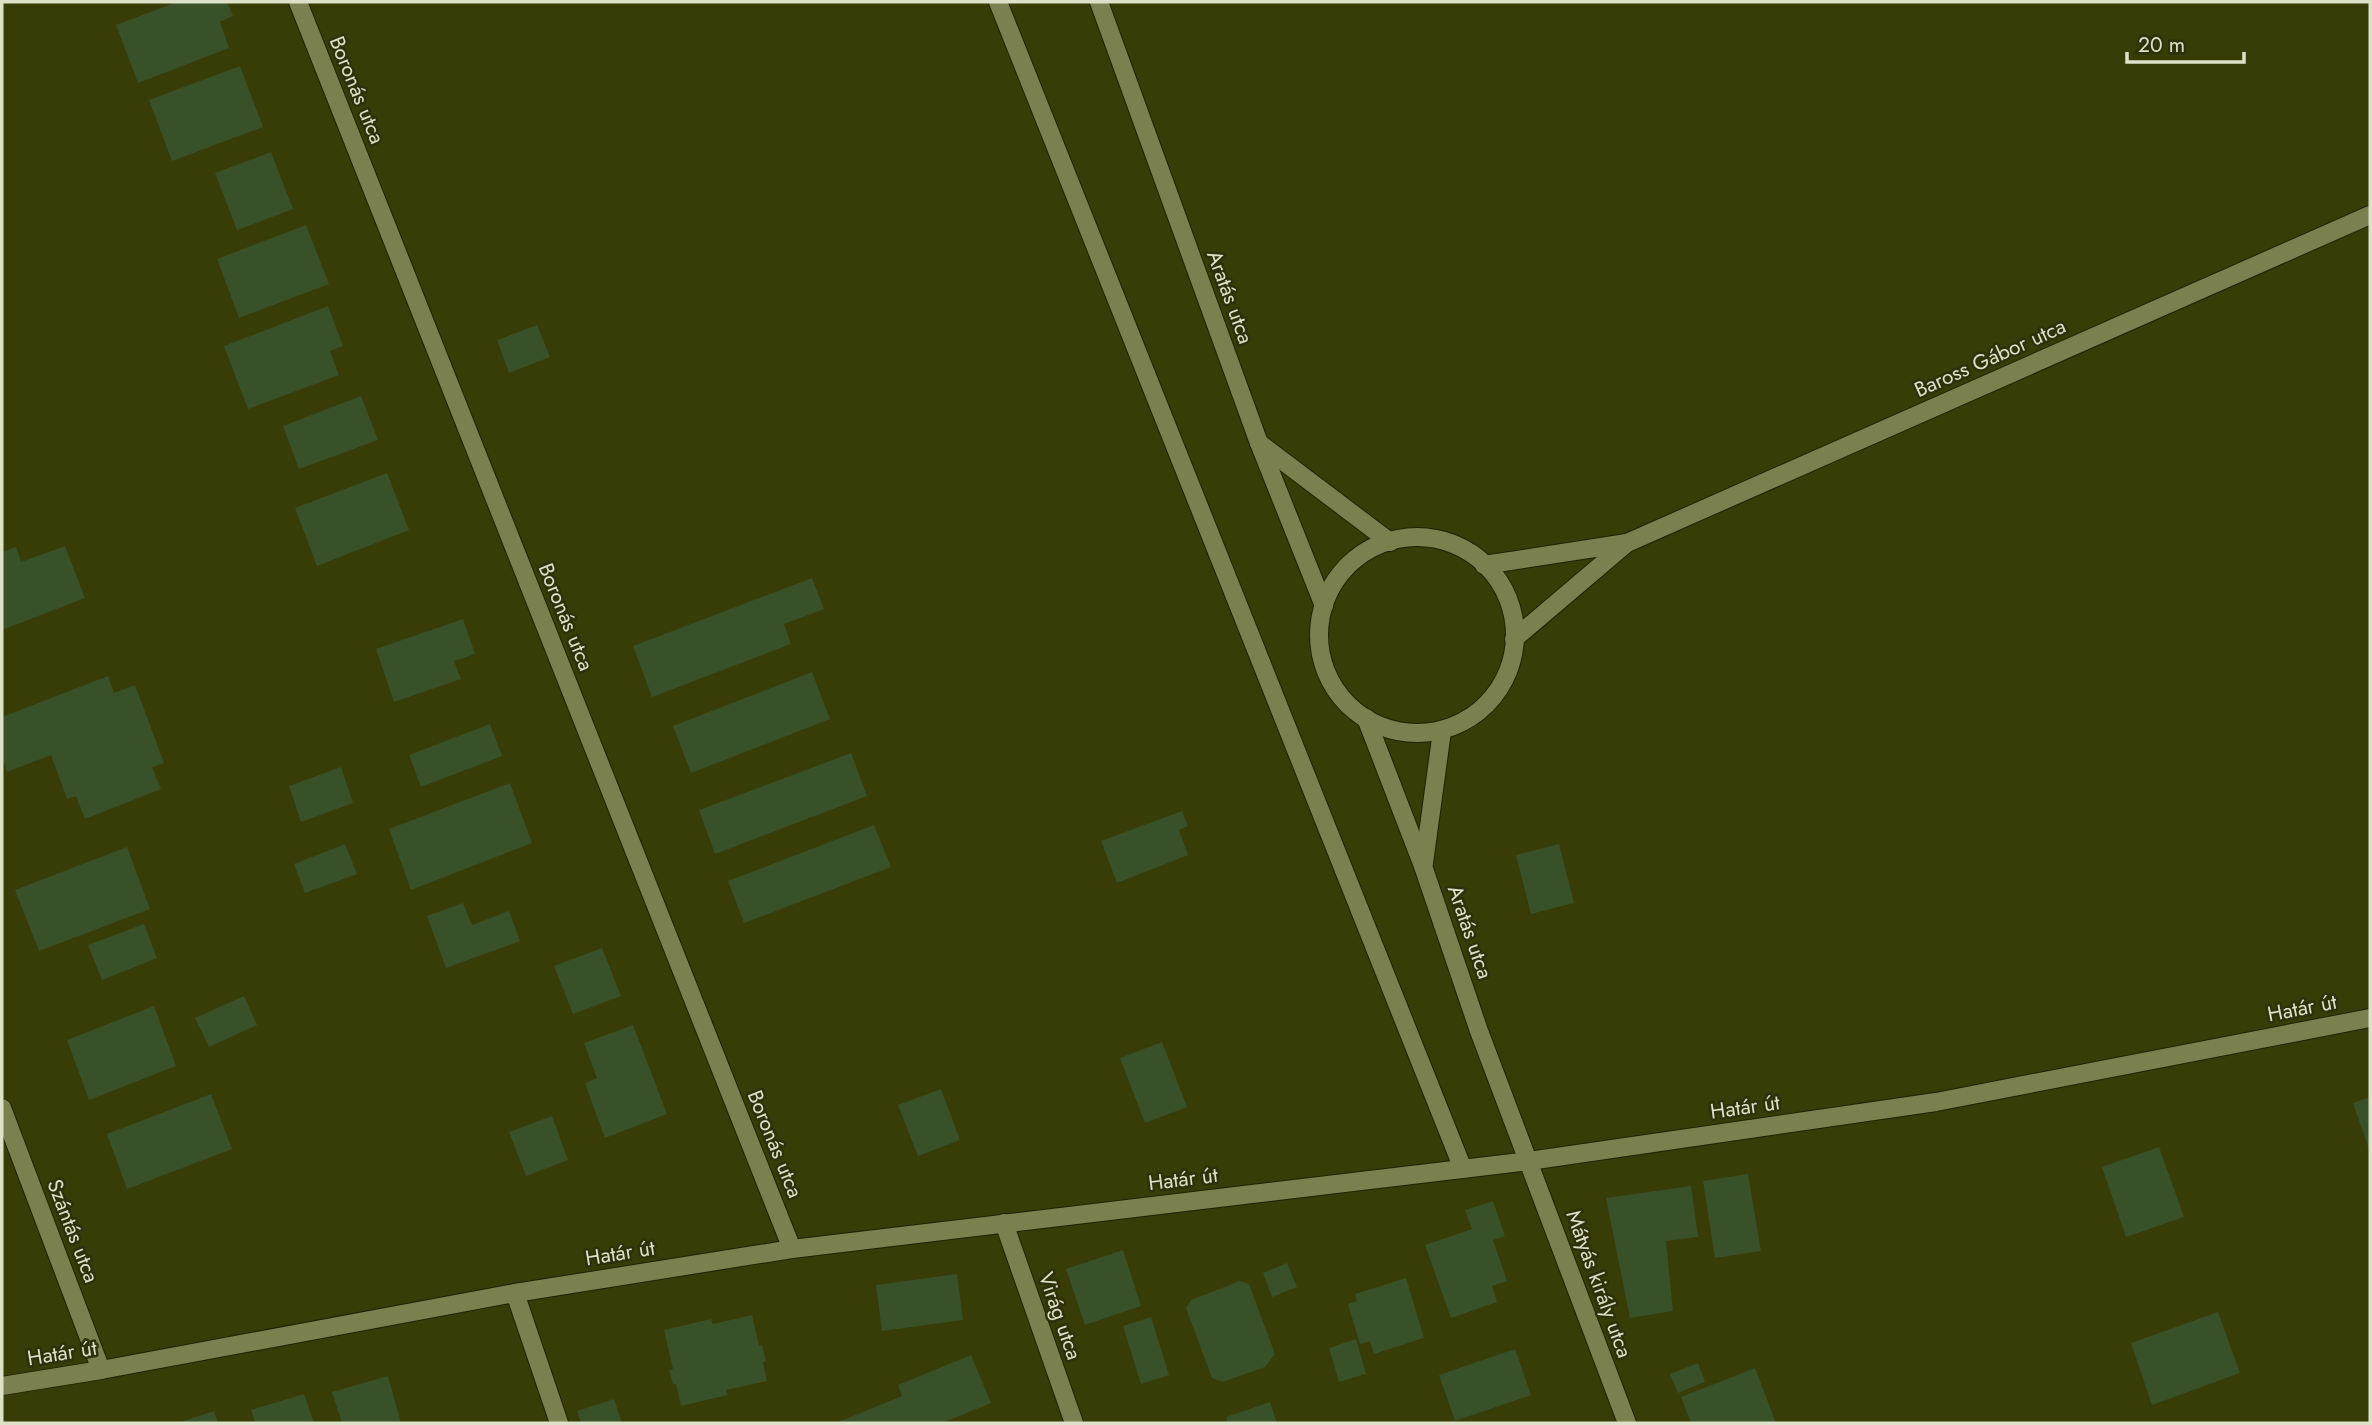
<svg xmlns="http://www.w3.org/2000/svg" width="2372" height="1425" font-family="Jost,sans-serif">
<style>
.building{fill:#385128}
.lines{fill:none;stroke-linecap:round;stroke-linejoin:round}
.minor-casing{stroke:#1f2200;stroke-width:20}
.tertiary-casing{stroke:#1f2200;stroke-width:20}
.minor{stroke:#7a804e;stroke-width:18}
.tertiary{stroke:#7a804e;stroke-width:18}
.labels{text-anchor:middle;stroke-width:5;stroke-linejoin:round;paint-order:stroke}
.street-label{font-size:21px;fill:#dde1c7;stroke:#2e310b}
</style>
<rect width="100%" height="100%" fill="#383c07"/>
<g class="building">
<path d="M 177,2 L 227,2 L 233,16 L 220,22 L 229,48 L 138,83 L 116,25 Z"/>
<path d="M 240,66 L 263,127 L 172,161 L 149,100 Z"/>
<path d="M 271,152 L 293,209 L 237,230 L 215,173 Z"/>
<path d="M 306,225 L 329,284 L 239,318 L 217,259 Z"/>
<path d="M 328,306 L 343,346 L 330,351 L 339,375 L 248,409 L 224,346 Z"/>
<path d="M 537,325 L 550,357 L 509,373 L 497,340 Z"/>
<path d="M 361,396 L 378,440 L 299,469 L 283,426 Z"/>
<path d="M 387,473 L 409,530 L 317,566 L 295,508 Z"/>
<path d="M 65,546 L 85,598 L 2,630 L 2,552 L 16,547 L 21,562 Z"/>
<path d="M 812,578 L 824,609 L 784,624 L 791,644 L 652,697 L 633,646 Z"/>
<path d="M 463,619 L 475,654 L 454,661 L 461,679 L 394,702 L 376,649 Z"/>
<path d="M 812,672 L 830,719 L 691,773 L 673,726 Z"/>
<path d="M 108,676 L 114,693 L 135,685 L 164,763 L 152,767 L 161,789 L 85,819 L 76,796 L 67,799 L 51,755 L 7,772 L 2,757 L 2,717 Z"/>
<path d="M 490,724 L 502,756 L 421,787 L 409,755 Z"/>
<path d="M 851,753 L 867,796 L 715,854 L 699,810 Z"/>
<path d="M 341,767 L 353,803 L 301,822 L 289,786 Z"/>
<path d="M 510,783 L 532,843 L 411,890 L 389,829 Z"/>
<path d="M 1182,811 L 1188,826 L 1179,830 L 1188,855 L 1117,883 L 1101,841 Z"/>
<path d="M 874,825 L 891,867 L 744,923 L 728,881 Z"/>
<path d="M 345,844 L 357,874 L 305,893 L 294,864 Z"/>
<path d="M 1559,844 L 1574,903 L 1531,914 L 1516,855 Z"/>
<path d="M 127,847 L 150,909 L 39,951 L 15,890 Z"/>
<path d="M 463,903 L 472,925 L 509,911 L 520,941 L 446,968 L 427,916 Z"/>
<path d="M 144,924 L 157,958 L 102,980 L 88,945 Z"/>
<path d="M 602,948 L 621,996 L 573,1014 L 554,966 Z"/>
<path d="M 244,996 L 257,1025 L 209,1047 L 195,1018 Z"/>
<path d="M 154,1006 L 176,1066 L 89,1100 L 67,1040 Z"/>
<path d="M 633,1025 L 667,1114 L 605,1138 L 585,1083 L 597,1078 L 584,1043 Z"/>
<path d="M 1162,1042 L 1187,1107 L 1145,1123 L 1120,1058 Z"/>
<path d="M 941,1089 L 960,1140 L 918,1156 L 898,1105 Z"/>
<path d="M 211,1094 L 232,1149 L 127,1189 L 107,1134 Z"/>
<path d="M 2370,1097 L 2370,1152 L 2353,1103 Z"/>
<path d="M 552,1116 L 568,1160 L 526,1176 L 509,1132 Z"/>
<path d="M 2159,1147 L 2184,1217 L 2126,1237 L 2102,1167 Z"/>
<path d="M 1748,1174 L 1761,1251 L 1715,1258 L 1703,1181 Z"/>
<path d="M 1691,1186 L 1698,1237 L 1666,1241 L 1673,1311 L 1630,1318 L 1606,1198 Z"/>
<path d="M 1493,1201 L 1505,1236 L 1493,1240 L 1507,1281 L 1492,1286 L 1497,1302 L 1451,1318 L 1425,1245 L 1472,1229 L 1465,1210 Z"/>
<path d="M 1123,1250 L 1141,1306 L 1085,1325 L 1066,1269 Z"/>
<path d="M 1287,1263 L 1297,1287 L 1272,1297 L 1263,1273 Z"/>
<path d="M 957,1274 L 963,1320 L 882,1331 L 876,1285 Z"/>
<path d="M 1406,1278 L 1424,1338 L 1374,1354 L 1370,1341 L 1360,1344 L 1348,1304 L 1357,1301 L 1355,1294 Z"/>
<path d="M 1240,1281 L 1249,1284 L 1275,1354 L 1265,1367 L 1223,1382 L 1212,1378 L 1186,1308 L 1191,1300 Z"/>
<path d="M 2218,1312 L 2240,1373 L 2152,1405 L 2131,1343 Z"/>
<path d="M 752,1315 L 759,1346 L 762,1345 L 766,1361 L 763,1362 L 767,1381 L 726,1390 L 728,1395 L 681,1406 L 676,1384 L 673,1384 L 669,1370 L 673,1369 L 664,1330 L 711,1319 L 713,1324 Z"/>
<path d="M 1151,1317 L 1169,1375 L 1141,1384 L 1123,1326 Z"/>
<path d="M 1356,1339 L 1366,1374 L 1339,1382 L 1329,1348 Z"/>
<path d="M 1515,1349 L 1531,1395 L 1455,1421 L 1439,1375 Z"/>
<path d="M 971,1355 L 991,1403 L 942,1423 L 836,1423 L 902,1396 L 898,1385 Z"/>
<path d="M 1698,1363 L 1705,1382 L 1678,1393 L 1670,1374 Z"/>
<path d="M 1755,1368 L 1776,1423 L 1691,1423 L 1681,1397 Z"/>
<path d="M 388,1376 L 401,1423 L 342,1423 L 332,1392 Z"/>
<path d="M 304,1394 L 314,1423 L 255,1423 L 251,1410 Z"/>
<path d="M 614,1399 L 622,1423 L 581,1423 L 577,1411 Z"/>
<path d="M 1270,1402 L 1277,1423 L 1228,1423 L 1226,1417 Z"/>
<path d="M 214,1411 L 218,1423 L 178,1423 Z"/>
</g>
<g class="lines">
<defs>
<g id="minor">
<path d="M 298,2 L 792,1249"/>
<path d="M 998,2 L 1463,1169"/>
<path d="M 1099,2 L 1259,443"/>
<path d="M 1423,866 L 1479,1031 L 1627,1423"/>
<path d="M 2,1108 L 101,1370"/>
<path d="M 1004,1223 L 1074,1423"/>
<path d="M 515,1293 L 559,1423"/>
<path d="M 2,1386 L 101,1370 L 515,1293 L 792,1249 L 1529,1161 L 1936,1102 L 2370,1018"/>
</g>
<g id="tertiary">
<path d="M 1259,443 L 1324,606"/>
<path d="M 1259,443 L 1390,542"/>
<circle cx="1417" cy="635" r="98"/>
<path d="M 1484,565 L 1627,543 L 2370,215"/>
<path d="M 1514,639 L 1627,543"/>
<path d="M 1366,718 L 1423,866"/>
<path d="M 1424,863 L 1442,731"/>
</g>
</defs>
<use href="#minor" class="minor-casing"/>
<use href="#tertiary" class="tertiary-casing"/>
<use href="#minor" class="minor"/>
<use href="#tertiary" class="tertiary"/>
</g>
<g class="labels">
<g class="street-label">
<text transform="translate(357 90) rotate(68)" y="7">Boronás utca</text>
<text transform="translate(1230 297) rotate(70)" y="7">Aratás utca</text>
<text transform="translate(1990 358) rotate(-24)" y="7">Baross Gábor utca</text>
<text transform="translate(566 617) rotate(68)" y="7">Boronás utca</text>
<text transform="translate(1470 932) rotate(71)" y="7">Aratás utca</text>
<text transform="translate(2302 1008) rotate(-11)" y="7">Határ út</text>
<text transform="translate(1745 1107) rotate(-8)" y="7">Határ út</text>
<text transform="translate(775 1144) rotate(68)" y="7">Boronás utca</text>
<text transform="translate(1183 1179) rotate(-7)" y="7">Határ út</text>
<text transform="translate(73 1231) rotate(69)" y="7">Szántás utca</text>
<text transform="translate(620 1253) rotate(-9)" y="7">Határ út</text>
<text transform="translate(1599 1284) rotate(70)" y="7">Mátyás király utca</text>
<text transform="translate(1060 1316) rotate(71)" y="7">Virág utca</text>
<text transform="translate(62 1353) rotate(-9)" y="7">Határ út</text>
</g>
</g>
<rect width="2372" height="1425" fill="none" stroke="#dde1c7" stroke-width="7"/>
<path d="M2127 52v10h117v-10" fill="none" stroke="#dde1c7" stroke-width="3.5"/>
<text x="2138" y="52" font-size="21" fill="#dde1c7" stroke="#2e310b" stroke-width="5" paint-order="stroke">20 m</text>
</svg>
